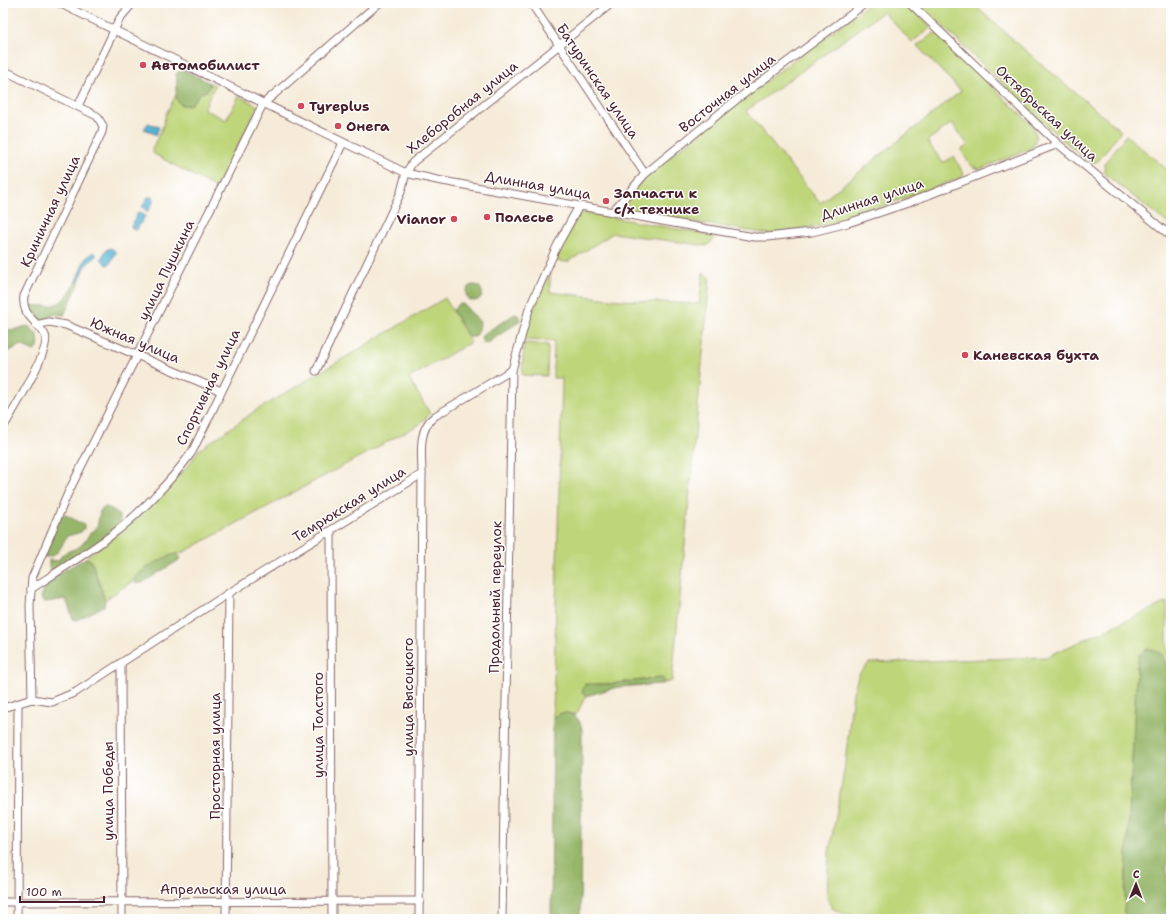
<svg xmlns="http://www.w3.org/2000/svg" width="1174" height="922" font-family="'Shantell Sans',sans-serif">
<style>
.green{fill:#bed579;stroke:#847a52}
.forest{fill:#96b669;stroke:#706a4a}
.water{fill:#53b2d2;stroke:#4e687e}
.lines{fill:none;stroke-linecap:round;stroke-linejoin:round}
.minor-casing{stroke:#866668;stroke-width:9}
.minor{stroke:#fff;stroke-width:7}
.poi-dot{fill:#d1495b;stroke:#fff;stroke-width:1.5}
.labels{text-anchor:middle;stroke-width:3;stroke-linejoin:round;paint-order:stroke}
.poi-label{font-size:14px;font-weight:bold;fill:#4a1f2b;stroke:#fff;text-anchor:start}
.street-label{font-size:14px;fill:#4a1f2b;stroke:#fff}
</style>
<rect width="100%" height="100%" fill="#fff"/>
<filter id="ink" filterUnits="userSpaceOnUse"><feTurbulence type="fractalNoise" baseFrequency=".025" numOctaves="2"/><feDisplacementMap in="SourceGraphic" scale="8" xChannelSelector="R" yChannelSelector="G"/><feConvolveMatrix kernelMatrix="1 2 1 2 8 2 1 2 1" color-interpolation-filters="sRGB"/></filter>
<filter id="wash" filterUnits="userSpaceOnUse"><feTurbulence type="fractalNoise" baseFrequency=".012" numOctaves="4" result="noise"/><feDisplacementMap in="SourceGraphic" scale="16" xChannelSelector="R" yChannelSelector="G"/><feGaussianBlur stdDeviation="0.9" result="paint"/><feColorMatrix in="noise" values="0 0 0 0 0 0 0 0 0 0 0 0 0 0 0 0 0 1.4 0 .05"/><feComposite in="paint" operator="in"/></filter>
<g filter="url(#wash)">
<rect width="100%" height="100%" fill="#f5ebd8"/>
<g class="green">
<path d="M 870,3 L 905,3 L 930,26 L 929,29 L 912,42 L 883,12 L 746,111 L 820,203 L 961,91 L 917,46 L 934,33 L 937,34 L 1029,122 C 1037,132 1039,140 1030,149 L 980,169 C 969,168 967,159 961,150 L 968,145 L 952,123 L 927,141 L 943,163 L 954,156 L 964,175 L 961,178 L 852,217 L 825,225 L 769,234 L 624,211 L 622,204 L 648,174 L 738,102 Z"/>
<path d="M 918,3 L 972,3 L 1034,58 L 1121,131 L 1098,161 L 1091,163 L 1059,137 Z"/>
<path d="M 208,82 L 215,85 L 204,109 L 226,120 L 239,96 L 258,106 L 216,188 L 154,154 L 152,149 L 163,126 L 166,114 L 176,95 L 177,100 L 188,105 L 192,103 L 200,92 L 204,91 L 210,86 Z"/>
<path d="M 1126,135 L 1171,173 L 1171,226 L 1105,174 L 1104,164 Z"/>
<path d="M 581,212 L 717,236 L 707,246 L 613,233 L 568,262 L 555,261 L 578,215 Z"/>
<path d="M 550,273 L 550,292 L 620,300 L 699,304 L 703,273 L 710,278 L 672,681 L 661,684 L 664,682 L 660,678 L 610,684 L 596,684 L 582,693 L 586,696 L 576,715 C 568,712 559,712 553,718 L 562,378 L 553,378 L 554,341 L 524,340 L 530,316 Z"/>
<path d="M 445,298 L 471,342 L 409,378 L 430,414 L 420,424 L 182,553 L 172,555 L 136,576 L 134,580 L 105,600 L 93,565 L 89,559 L 84,559 L 131,523 L 150,506 L 187,467 L 199,450 L 255,411 Z"/>
<path d="M 524,343 L 548,345 L 547,376 L 522,375 Z"/>
<path d="M 1167,602 L 1167,668 L 1162,654 L 1139,655 L 1137,666 L 1124,912 L 1126,919 L 891,919 L 845,914 L 835,910 L 830,905 L 827,897 L 829,853 L 844,772 L 853,692 L 859,674 L 869,663 L 1046,657 Z"/>
</g>
<g class="forest">
<path d="M 182,69 L 208,82 L 210,86 L 207,91 L 200,93 C 197,96 196,100 192,103 C 190,105 186,106 183,105 C 171,103 179,82 176,74 Z"/>
<path d="M 77,281 L 79,281 L 79,284 L 64,315 L 53,314 L 47,319 L 36,321 L 29,312 L 28,307 L 31,305 C 58,308 62,305 77,281 Z"/>
<circle cx="474" cy="293" r="8"/>
<path d="M 458,304 L 463,304 L 480,322 L 479,330 L 475,337 L 468,337 L 453,311 Z"/>
<path d="M 515,314 L 519,316 L 520,320 L 517,323 L 486,344 L 483,343 L 481,337 L 485,333 Z"/>
<path d="M 3,326 C 11,334 19,327 28,326 C 37,332 40,337 38,348 L 34,351 L 21,345 L 3,354 Z"/>
<path d="M 105,507 C 113,508 118,513 121,520 C 118,528 112,533 105,534 L 104,539 L 54,570 L 51,570 L 49,567 L 49,560 L 59,561 C 62,550 71,552 79,547 C 88,541 87,532 97,528 L 100,511 Z"/>
<path d="M 64,514 L 84,525 L 84,528 L 81,532 L 67,536 C 61,545 59,558 44,557 L 60,516 Z"/>
<path d="M 176,554 L 180,556 L 179,560 L 142,583 L 135,583 L 134,580 C 138,570 166,556 176,554 Z"/>
<path d="M 84,559 L 89,559 L 93,565 L 105,600 L 104,606 L 77,620 L 73,619 L 66,599 L 45,602 L 41,599 C 43,582 52,586 58,574 Z"/>
<path d="M 1147,649 C 1161,649 1163,656 1167,668 L 1167,919 L 1126,919 L 1124,912 L 1137,666 L 1139,655 Z"/>
<path d="M 660,678 L 664,679 L 664,682 L 661,684 L 618,687 L 586,696 L 582,693 L 585,684 L 610,684 Z"/>
<path d="M 562,713 C 574,713 579,717 582,729 L 580,919 L 551,919 L 553,718 Z"/>
</g>
<g class="water">
<path d="M 148,123 L 159,127 L 156,135 L 144,129 Z"/>
<path d="M 148,197 L 153,197 L 154,200 L 149,210 L 147,211 L 142,207 Z"/>
<path d="M 138,212 L 140,212 L 145,216 L 136,231 L 131,227 Z"/>
<path d="M 111,248 L 116,252 L 110,264 L 107,265 L 101,259 L 106,250 Z"/>
<path d="M 93,252 L 97,255 L 86,265 L 79,281 L 77,281 L 74,285 L 85,259 Z"/>
</g>
</g>
<g filter="url(#ink)">
<g class="lines">
<defs>
<g id="minor">
<path d="M 59,3 L 406,173 L 437,180 L 668,222 L 754,237 L 767,237 L 812,232 L 848,223 L 908,203 L 1058,144"/>
<path d="M 531,3 L 645,174"/>
<path d="M 910,3 L 1058,144 L 1171,236"/>
<path d="M 3,70 L 97,116 L 103,126 L 102,132 L 24,296 C 21,316 37,320 45,335 C 52,349 12,412 3,428"/>
<path d="M 78,106 L 120,18 L 133,3"/>
<path d="M 612,212 L 645,174 L 736,100 L 866,3"/>
<path d="M 36,325 L 49,322 L 66,325 L 221,391"/>
<path d="M 316,371 L 401,192 L 406,173 L 413,162 L 612,3"/>
<path d="M 331,531 L 332,919"/>
<path d="M 31,589 C 57,572 84,555 109,537 C 139,515 170,482 192,452 L 343,143"/>
<path d="M 121,663 L 122,919"/>
<path d="M 32,699 L 30,605 L 32,578 L 68,493 L 263,104 L 379,3"/>
<path d="M 3,708 L 32,699 L 52,702 L 76,692 L 229,593 L 422,474 C 422,455 417,429 435,416 L 512,370 L 529,309 L 557,246 L 579,206"/>
<path d="M 3,902 L 420,901"/>
<path d="M 17,919 L 18,704"/>
<path d="M 226,919 L 229,593"/>
<path d="M 419,919 L 422,474"/>
<path d="M 502,919 L 512,370"/>
</g>
</defs>
<use href="#minor" class="minor-casing"/>
<use href="#minor" class="minor"/>
</g>
</g>
<g class="poi-dot">
<circle cx="143" cy="65" r="4"/>
<circle cx="301" cy="106" r="4"/>
<circle cx="338" cy="126" r="4"/>
<circle cx="606" cy="201" r="4"/>
<circle cx="487" cy="217" r="4"/>
<circle cx="454" cy="219" r="4"/>
<circle cx="965" cy="355" r="4"/>
</g>
<g class="labels">
<g class="poi-label">
<text x="151" y="70">Автомобилист</text>
<text x="309" y="111">Tyreplus</text>
<text x="346" y="131">Онега</text>
<text x="614" y="198">Запчасти к<tspan x="614" dy="16">с/х технике</tspan></text>
<text x="495" y="222">Полесье</text>
<text x="446" y="224" text-anchor="end">Vianor</text>
<text x="973" y="360">Каневская бухта</text>
</g>
<g class="street-label">
<text transform="translate(598 81) rotate(56)" y="5">Батуринская улица</text>
<text transform="translate(727 93) rotate(-38)" y="5">Восточная улица</text>
<text transform="translate(462 107) rotate(-39)" y="5">Хлеборобная улица</text>
<text transform="translate(1047 113) rotate(43)" y="5">Октябрьская улица</text>
<text transform="translate(538 185) rotate(10)" y="5">Длинная улица</text>
<text transform="translate(872 199) rotate(-18)" y="5">Длинная улица</text>
<text transform="translate(50 211) rotate(-65)" y="5">Криничная улица</text>
<text transform="translate(166 270) rotate(-64)" y="5">улица Пушкина</text>
<text transform="translate(135 340) rotate(23)" y="5">Южная улица</text>
<text transform="translate(208 387) rotate(-64)" y="5">Спортивная улица</text>
<text transform="translate(349 504) rotate(-32)" y="5">Темрюкская улица</text>
<text transform="translate(495 597) rotate(-89)" y="5">Продольный переулок</text>
<text transform="translate(408 697) rotate(-90)" y="5">улица Высоцкого</text>
<text transform="translate(318 725) rotate(-90)" y="5">улица Толстого</text>
<text transform="translate(215 756) rotate(-90)" y="5">Просторная улица</text>
<text transform="translate(108 791) rotate(-90)" y="5">улица Победы</text>
<text x="223" y="894">Апрельская улица</text>
</g>
</g>
<rect width="1174" height="922" fill="none" stroke="#fff" stroke-width="16"/>
<g transform="translate(1136 884) rotate(1)" stroke="#ffffff" stroke-width="3" paint-order="stroke">
<path d="M0-3L7 15L0 10L-7 15Z" fill="#4a1f2b"/>
<text y="-6" font-size="11" font-weight="bold" text-anchor="middle" fill="#4a1f2b">С</text>
</g>
<path d="M20 896v6h84v-6" fill="none" stroke="#4a1f2b" stroke-width="2"/>
<text x="26" y="896" font-size="12" fill="#4a1f2b" stroke="#ffffff" stroke-width="3" paint-order="stroke">100 m</text>
</svg>
